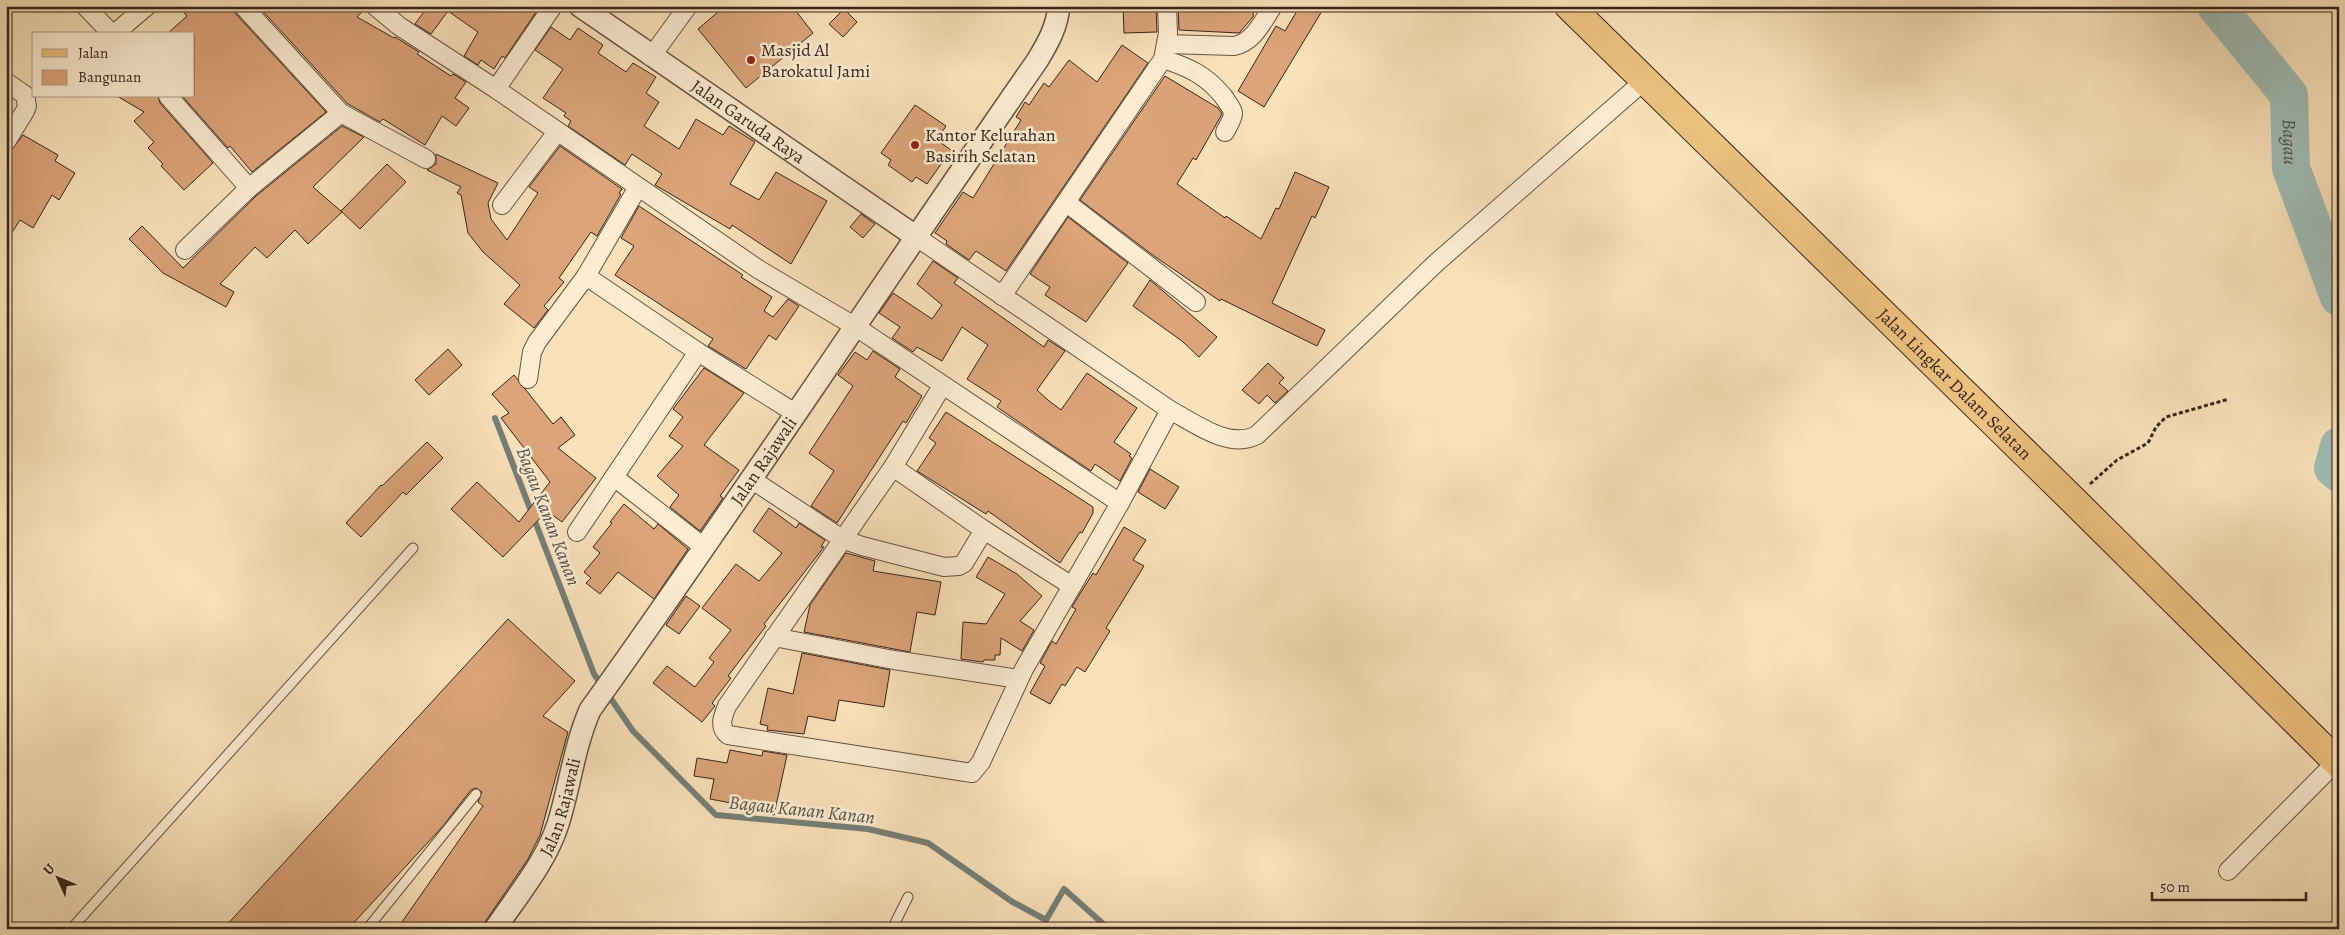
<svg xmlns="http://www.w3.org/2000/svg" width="2345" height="935" font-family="Alegreya,serif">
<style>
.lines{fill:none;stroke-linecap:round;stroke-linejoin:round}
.stream{stroke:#747f78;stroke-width:6}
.river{stroke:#9ebcb5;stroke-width:38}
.building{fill:#dba479;stroke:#36241d}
.service-casing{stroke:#675344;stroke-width:11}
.minor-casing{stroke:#675344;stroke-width:20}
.tertiary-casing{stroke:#675344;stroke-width:24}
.primary-casing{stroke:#36241d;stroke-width:30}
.path{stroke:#36241d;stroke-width:3;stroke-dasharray:4 2.5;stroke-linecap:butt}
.service{stroke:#fbecd2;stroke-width:9}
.minor{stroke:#fbecd2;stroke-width:18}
.tertiary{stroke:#fbecd2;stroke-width:21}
.primary{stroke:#ecc07d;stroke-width:28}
.poi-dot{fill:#8f2418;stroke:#fbecd2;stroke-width:2}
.labels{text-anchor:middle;stroke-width:5;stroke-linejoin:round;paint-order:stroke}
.poi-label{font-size:18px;fill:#36241d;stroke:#fbecd2;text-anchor:start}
.street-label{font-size:18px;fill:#36241d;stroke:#fbecd2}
.water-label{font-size:19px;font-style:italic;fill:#55524b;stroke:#fbecd2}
</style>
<rect width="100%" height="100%" fill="#f9e1ba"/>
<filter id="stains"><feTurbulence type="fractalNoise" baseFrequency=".004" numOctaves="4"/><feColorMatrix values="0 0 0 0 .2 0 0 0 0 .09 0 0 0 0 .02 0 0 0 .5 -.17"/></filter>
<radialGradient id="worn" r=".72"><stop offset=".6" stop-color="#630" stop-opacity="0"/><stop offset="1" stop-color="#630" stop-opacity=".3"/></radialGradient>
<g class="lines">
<path class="stream" d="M 495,418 L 594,674 L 633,731 L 716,815 L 868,829 L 928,843 L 1011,901 L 1046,920 L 1064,889 L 1109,929"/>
<g class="river">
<path id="s1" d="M 2216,6 L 2289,95 L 2291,168 L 2339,297"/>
<path d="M 2339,446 L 2333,468 L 2339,473"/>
</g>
</g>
<g class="building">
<path d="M 178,6 L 233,6 L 235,13 L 326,112 L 252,172 L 230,146 L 228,148 L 182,96 L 194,96 L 194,34 L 167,34 L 187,16 Z"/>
<path d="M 258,6 L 365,6 L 365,9 L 357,17 L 394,38 L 395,37 L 419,52 L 417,54 L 451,76 L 453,74 L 466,82 L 455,98 L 469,108 L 456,126 L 442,116 L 425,145 L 383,119 L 380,122 L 348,104 Z"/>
<path d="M 428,6 L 540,6 L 505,58 L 502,56 L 494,69 L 481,60 L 478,65 L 464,56 L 478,32 L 448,11 L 431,34 L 415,24 Z"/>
<path d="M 725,6 L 792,6 L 813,33 L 746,88 L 698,29 Z"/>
<path d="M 1123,6 L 1156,6 L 1157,32 L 1124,33 Z"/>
<path d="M 1178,6 L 1254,6 L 1253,17 L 1239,33 L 1179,30 Z"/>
<path d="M 1300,6 L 1325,6 L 1264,107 L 1238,91 L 1276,26 L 1285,31 Z"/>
<path d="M 844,9 L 857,22 L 843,37 L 829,24 Z"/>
<path d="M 551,27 L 570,40 L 578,28 L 603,45 L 598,53 L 626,72 L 633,63 L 656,77 L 646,93 L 659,102 L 644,126 L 679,149 L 696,119 L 723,135 L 729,126 L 755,142 L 730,184 L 759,200 L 776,172 L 827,201 L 791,264 L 732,225 L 730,229 L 655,185 L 662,174 L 632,154 L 625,165 L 568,126 L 571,121 L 564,116 L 566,113 L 543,98 L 563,69 L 535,50 Z"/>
<path d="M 1122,45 L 1148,63 L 1006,271 L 976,251 L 969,260 L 946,244 L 947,241 L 935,233 L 963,192 L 973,198 L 1021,120 L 1016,117 L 1025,102 L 1029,105 L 1044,83 L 1049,87 L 1069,60 L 1097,82 Z"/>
<path d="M 1165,76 L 1218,108 L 1222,114 L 1196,160 L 1193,158 L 1177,184 L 1225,218 L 1226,216 L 1261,239 L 1276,208 L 1279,209 L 1295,172 L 1329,187 L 1315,218 L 1312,216 L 1272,303 L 1325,330 L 1317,346 L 1221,299 L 1220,301 L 1154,256 L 1080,200 Z"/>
<path d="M 117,96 L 158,96 L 160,103 L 213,163 L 184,190 L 161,166 L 163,164 L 148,148 L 154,142 L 134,121 L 144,112 Z"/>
<path d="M 915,105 L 946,126 L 937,140 L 951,150 L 927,184 L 916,177 L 912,182 L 888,165 L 891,160 L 881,153 Z"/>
<path d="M 342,126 L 364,137 L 313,187 L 342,212 L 308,244 L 295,230 L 267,258 L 255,247 L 220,284 L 234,292 L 226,307 L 163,273 L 129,239 L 142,226 L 183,268 L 256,196 Z"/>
<path d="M 23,135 L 58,155 L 55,161 L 75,173 L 59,200 L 52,195 L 33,228 L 20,220 L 6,242 L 6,157 Z"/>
<path d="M 560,146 L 622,189 L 619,193 L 621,194 L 597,236 L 591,232 L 559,278 L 564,282 L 544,306 L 548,310 L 534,328 L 504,304 L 520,285 L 483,252 L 468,233 L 461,195 L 457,193 L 461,187 L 427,170 L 436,164 L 436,154 L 498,183 L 488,203 L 491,219 L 507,240 L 538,193 L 529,187 Z"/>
<path d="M 387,164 L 406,182 L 360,229 L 341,211 Z"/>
<path d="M 639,206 L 743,275 L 741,277 L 772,297 L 764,311 L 773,317 L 788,299 L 799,306 L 776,340 L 769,335 L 746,369 L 708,346 L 713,339 L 615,275 L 634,246 L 621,238 Z"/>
<path d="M 861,214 L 875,224 L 863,238 L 850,227 Z"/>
<path d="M 1068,217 L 1128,263 L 1086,322 L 1045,295 L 1050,287 L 1030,274 Z"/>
<path d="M 933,261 L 958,278 L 954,283 L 1044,347 L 1048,340 L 1065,351 L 1037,390 L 1048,400 L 1061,410 L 1087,373 L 1137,408 L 1114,442 L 1131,454 L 1129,456 L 1132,458 L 1120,481 L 1095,464 L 1091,471 L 1049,443 L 997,407 L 1001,401 L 967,379 L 988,345 L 962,327 L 942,361 L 917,347 L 913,352 L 892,338 L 900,327 L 879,313 L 893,293 L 932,319 L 942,305 L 917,284 Z"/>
<path d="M 1150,280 L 1217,337 L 1199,357 L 1182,341 L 1133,306 Z"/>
<path d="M 448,349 L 462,365 L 429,395 L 415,380 Z"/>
<path d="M 873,351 L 900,369 L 895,377 L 922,396 L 906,423 L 903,421 L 837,523 L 811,506 L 834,471 L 809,453 L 853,386 L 838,375 L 855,352 L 867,360 Z"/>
<path d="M 1268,363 L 1284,378 L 1279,383 L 1288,391 L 1275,403 L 1267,395 L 1259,404 L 1242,390 Z"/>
<path d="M 704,368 L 744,393 L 704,445 L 739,470 L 720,496 L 723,498 L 700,531 L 670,507 L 679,495 L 657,476 L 683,446 L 669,436 L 683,417 L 673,409 Z"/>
<path d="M 514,375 L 553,424 L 561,417 L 575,435 L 558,448 L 596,478 L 562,522 L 547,511 L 503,557 L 451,509 L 477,482 L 519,522 L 550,482 L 501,418 L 509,413 L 492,394 Z"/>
<path d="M 946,412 L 1093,507 L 1093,513 L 1082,533 L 1080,532 L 1060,563 L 988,511 L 986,514 L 917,471 L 936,443 L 929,438 Z"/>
<path d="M 427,442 L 443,458 L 406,495 L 403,492 L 361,537 L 346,523 L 381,485 L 382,486 Z"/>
<path d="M 1150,469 L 1179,487 L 1165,509 L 1138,492 Z"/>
<path d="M 624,504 L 654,529 L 658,524 L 688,549 L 654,599 L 618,572 L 600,594 L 586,583 L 591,578 L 584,572 L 600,553 L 593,547 L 612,523 L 610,522 Z"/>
<path d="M 769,508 L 796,528 L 799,523 L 825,540 L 821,547 L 824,547 L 764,624 L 766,626 L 728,676 L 731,678 L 712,703 L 715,706 L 702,722 L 653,683 L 667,666 L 695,687 L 714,662 L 709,658 L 731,630 L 702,608 L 736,564 L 759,581 L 782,553 L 753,531 Z"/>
<path d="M 1124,527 L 1146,540 L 1133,560 L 1144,566 L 1106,628 L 1110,631 L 1085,672 L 1077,667 L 1065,686 L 1062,684 L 1050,704 L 1030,693 L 1045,666 L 1040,663 L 1052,641 L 1056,644 L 1076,609 L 1072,607 L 1073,605 L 1093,573 L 1096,575 Z"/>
<path d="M 846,553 L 875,561 L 873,571 L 941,582 L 935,615 L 917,612 L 910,652 L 804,632 L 810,605 Z"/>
<path d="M 988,557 L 1017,574 L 1042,596 L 1020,621 L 1034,630 L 1022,651 L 1001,638 L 1000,655 L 995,655 L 995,660 L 984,660 L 983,662 L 961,659 L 963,622 L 986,624 L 1005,594 L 976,577 Z"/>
<path d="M 686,596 L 700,606 L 679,634 L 666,625 Z"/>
<path d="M 508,619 L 575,681 L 543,716 L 568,732 L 540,835 L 528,859 L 485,922 L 483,929 L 397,929 L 483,806 L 478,802 L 482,792 L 476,788 L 471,790 L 443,826 L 348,929 L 223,929 Z"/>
<path d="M 802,653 L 890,670 L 884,707 L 839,700 L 835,721 L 808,716 L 804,734 L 767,730 L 768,726 L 760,724 L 768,688 L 793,694 Z"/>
<path d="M 730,750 L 762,756 L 763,751 L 787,755 L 774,815 L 752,810 L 752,807 L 710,799 L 714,779 L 694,776 L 697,758 L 727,763 Z"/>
</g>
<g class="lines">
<defs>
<g id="service">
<path d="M 71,929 L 413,548"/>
<path d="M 367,929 L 476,794"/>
<path d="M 892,929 L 908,897"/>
</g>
<g id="minor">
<path d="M 85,6 L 112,34"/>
<path d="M 243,6 L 341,113 L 426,159"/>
<path d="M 375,6 L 399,26 L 496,89 L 758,269 L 856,327 L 1120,503"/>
<path d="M 114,34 L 147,6"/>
<path d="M 1167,44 L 1234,46 C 1254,42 1262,22 1273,6"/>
<path d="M 651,57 L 688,6"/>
<path d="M 1163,59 C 1188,67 1206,75 1223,96 C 1226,101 1232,107 1233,113 C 1233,119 1228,126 1225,132"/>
<path d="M 6,82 L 25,95 L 27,106 L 25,111 L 6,142"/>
<path d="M 496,89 L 553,6"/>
<path d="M 168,96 L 249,188"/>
<path d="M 1067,203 L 1196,302"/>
<path d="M 502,205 L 557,132"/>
<path d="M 915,236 L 1170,410 C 1195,423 1229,450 1257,435 L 1436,263 L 1644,81"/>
<path d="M 185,250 L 249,188 L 341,113"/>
<path d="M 586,276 L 698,352 L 795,413"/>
<path d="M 1002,296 L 1163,59 L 1168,33 L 1167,6"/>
<path d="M 528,379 L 532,352 L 537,342 L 586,276 L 638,187"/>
<path d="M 942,386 L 893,467 L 727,706 C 723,716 718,727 728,735 L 972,773 L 981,762 L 1024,669 L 1120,503 L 1170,410"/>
<path d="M 893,467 L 984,530 L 1072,586"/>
<path d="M 614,477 L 705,548"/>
<path d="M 751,479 L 842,539 L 862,546 L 944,567 L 959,566 L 964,563 L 984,530"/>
<path d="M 577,532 L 698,352"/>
<path d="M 774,637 L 894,660 L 1019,679"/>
<path d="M 2228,871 L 2336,762"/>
</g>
<g id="tertiary">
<path id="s2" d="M 580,6 L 915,236"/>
<path id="s3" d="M 495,929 C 517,896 546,862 558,824 C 570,786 574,747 590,710 C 743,497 887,276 1037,61 C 1048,43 1057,27 1059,6"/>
</g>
<g id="primary">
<path id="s4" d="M 1569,6 L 2074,501 L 2339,764"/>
</g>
</defs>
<use href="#service" class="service-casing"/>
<use href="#minor" class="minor-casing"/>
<use href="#tertiary" class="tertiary-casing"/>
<use href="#primary" class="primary-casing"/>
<path class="path" d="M 2090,484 L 2117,460 L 2148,443 L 2156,427 L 2166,417 L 2229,399"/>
<use href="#service" class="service"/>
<use href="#minor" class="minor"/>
<use href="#tertiary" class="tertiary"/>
<use href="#primary" class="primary"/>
</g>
<g class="poi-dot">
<circle cx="751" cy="60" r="5"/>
<circle cx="915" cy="145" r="5"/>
</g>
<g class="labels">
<g class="poi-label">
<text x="761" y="56">Masjid Al<tspan x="761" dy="21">Barokatul Jami</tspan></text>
<text x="925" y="141">Kantor Kelurahan<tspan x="925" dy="21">Basirih Selatan</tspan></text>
</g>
<g class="street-label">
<text dy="6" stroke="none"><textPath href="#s2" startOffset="204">Jalan Garuda Raya</textPath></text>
<text dy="6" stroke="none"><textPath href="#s4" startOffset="540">Jalan Lingkar Dalam Selatan</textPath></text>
<text dy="6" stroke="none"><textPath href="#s3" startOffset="545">Jalan Rajawali</textPath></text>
<text dy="6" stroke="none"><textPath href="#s3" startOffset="140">Jalan Rajawali</textPath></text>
</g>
<g class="water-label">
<text dy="7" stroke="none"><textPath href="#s1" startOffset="162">Bagau</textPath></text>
<text transform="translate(549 516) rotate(69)" y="7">Bagau Kanan Kanan</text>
<text transform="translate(802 809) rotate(6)" y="7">Bagau Kanan Kanan</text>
</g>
</g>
<rect width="2345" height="935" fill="none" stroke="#f9e1ba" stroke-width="25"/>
<rect x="8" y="8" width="2330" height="920" fill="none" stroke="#36241d" stroke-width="2.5"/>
<rect x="12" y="12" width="2320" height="910" fill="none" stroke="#36241d"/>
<rect x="32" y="32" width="162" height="65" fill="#fbecd2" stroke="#ac9c8a"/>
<rect x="42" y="49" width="25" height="8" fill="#ecc07d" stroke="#ac9c8a"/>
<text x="78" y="58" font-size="15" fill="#36241d">Jalan</text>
<rect x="42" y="70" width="25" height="15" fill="#dba479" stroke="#ac9c8a"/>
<text x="78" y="82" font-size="15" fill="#36241d">Bangunan</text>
<g transform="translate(58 878) rotate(314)" stroke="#fbecd2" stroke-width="4" paint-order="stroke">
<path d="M0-4L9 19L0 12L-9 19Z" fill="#36241d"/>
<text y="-8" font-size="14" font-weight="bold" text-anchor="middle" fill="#36241d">U</text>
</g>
<path d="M2152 892v8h154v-8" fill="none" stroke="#36241d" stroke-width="2.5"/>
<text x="2160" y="892" font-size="15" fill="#36241d" stroke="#fbecd2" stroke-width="4" paint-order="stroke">50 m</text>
<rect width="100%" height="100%" filter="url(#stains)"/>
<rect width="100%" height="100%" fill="url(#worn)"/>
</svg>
